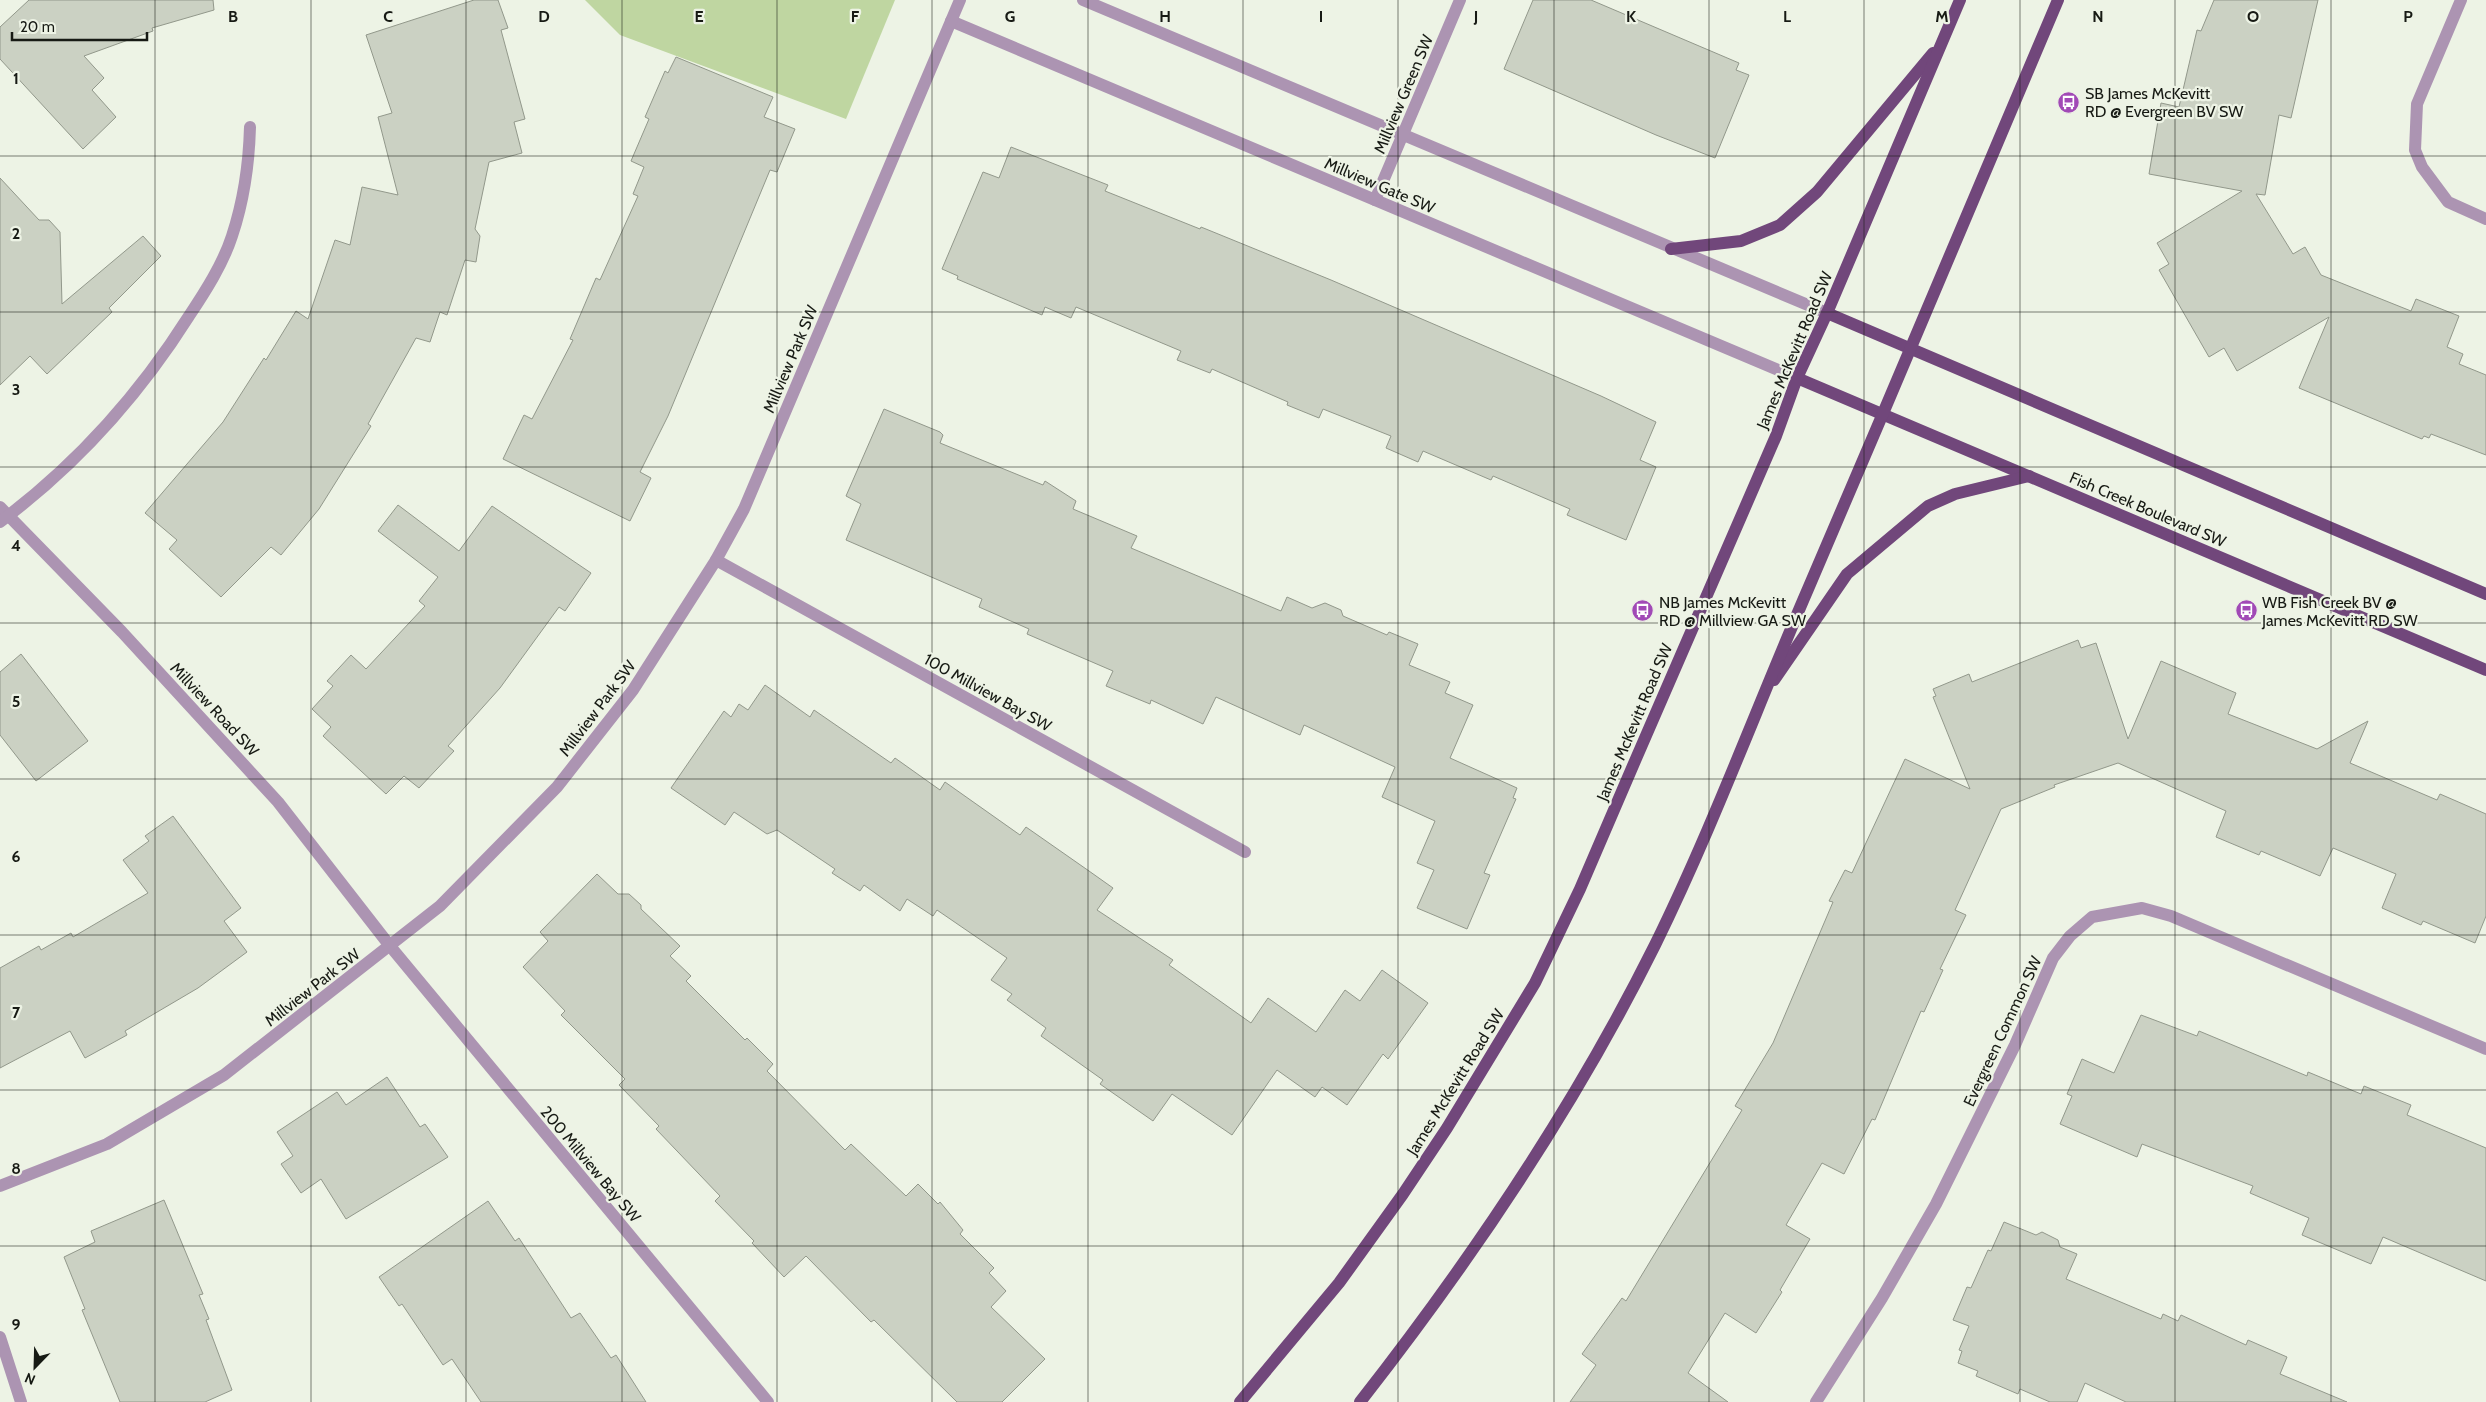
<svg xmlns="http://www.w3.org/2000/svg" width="2486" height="1402" font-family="Cabin,sans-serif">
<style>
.green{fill:#bfd6a1}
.building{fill:#cbd1c3;stroke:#92988b}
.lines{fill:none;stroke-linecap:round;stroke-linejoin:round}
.minor{stroke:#ac94b2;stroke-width:12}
.major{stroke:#71477b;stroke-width:12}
.grid{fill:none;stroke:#171a14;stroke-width:1;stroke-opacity:0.55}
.labels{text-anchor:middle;stroke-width:4.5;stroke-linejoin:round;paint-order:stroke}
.poi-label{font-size:16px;fill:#171a14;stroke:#edf3e5;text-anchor:start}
.street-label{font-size:16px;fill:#171a14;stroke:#edf3e5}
.grid-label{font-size:16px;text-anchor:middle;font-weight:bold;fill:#171a14;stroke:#edf3e5;stroke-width:4.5;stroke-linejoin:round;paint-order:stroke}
</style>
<rect width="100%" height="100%" fill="#edf3e5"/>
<path class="green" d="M 585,0 L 895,0 L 846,119 L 620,35 Z"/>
<g class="building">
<path d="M 29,0 L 213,0 L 214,10 L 152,28 L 153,31 L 84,56 L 104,78 L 92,90 L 116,117 L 83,149 L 0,59 L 0,27 Z"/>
<path d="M 474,0 L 498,0 L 508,28 L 501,30 L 525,119 L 514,122 L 522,153 L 489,162 L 475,229 L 480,236 L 476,262 L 465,260 L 447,315 L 440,312 L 430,342 L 416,338 L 368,424 L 371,426 L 319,509 L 281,555 L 271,547 L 221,597 L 169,549 L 177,540 L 145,513 L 223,422 L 264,358 L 266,360 L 296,311 L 308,319 L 335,240 L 350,245 L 362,187 L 398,195 L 378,117 L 392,113 L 366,35 Z"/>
<path d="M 1533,0 L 1591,0 L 1739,63 L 1736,70 L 1749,75 L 1715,158 L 1656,135 L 1504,69 Z"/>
<path d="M 2214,0 L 2318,0 L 2291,118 L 2279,115 L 2265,195 L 2256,194 L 2293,254 L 2305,247 L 2321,275 L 2411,311 L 2416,299 L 2459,316 L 2447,347 L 2463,354 L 2459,364 L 2486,375 L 2486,455 L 2431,434 L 2429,438 L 2424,436 L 2422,439 L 2299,388 L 2329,317 L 2237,371 L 2224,348 L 2209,357 L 2159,270 L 2169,264 L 2157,243 L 2242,191 L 2149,174 L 2161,103 L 2179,107 L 2197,30 L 2201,31 Z"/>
<path d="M 676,57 L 773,97 L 764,117 L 795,129 L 777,172 L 770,170 L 668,416 L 640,472 L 651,478 L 630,521 L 503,459 L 524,415 L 532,419 L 573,340 L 570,339 L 596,278 L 600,280 L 638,196 L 633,194 L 644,167 L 631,161 L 649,119 L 645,117 L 665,71 L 668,73 Z"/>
<path d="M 1011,147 L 1108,185 L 1105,191 L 1200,229 L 1201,227 L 1331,280 L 1601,396 L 1656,422 L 1640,460 L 1656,467 L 1626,540 L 1567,515 L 1570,509 L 1493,476 L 1491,480 L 1423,451 L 1418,462 L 1386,448 L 1391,436 L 1323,409 L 1319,418 L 1287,405 L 1288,402 L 1212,369 L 1210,373 L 1177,360 L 1181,351 L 1076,307 L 1071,318 L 1045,307 L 1042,315 L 957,279 L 958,276 L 942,269 L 983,172 L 999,178 Z"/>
<path d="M 0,178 L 39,220 L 49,220 L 60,232 L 62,304 L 143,236 L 161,256 L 109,308 L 112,312 L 47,374 L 30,356 L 0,385 Z"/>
<path d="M 884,409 L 940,432 L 943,435 L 940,443 L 1043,485 L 1045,481 L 1076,501 L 1073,509 L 1137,536 L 1131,548 L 1281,611 L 1287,597 L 1312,608 L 1325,603 L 1341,610 L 1343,616 L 1387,635 L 1389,632 L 1418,644 L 1409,665 L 1450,682 L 1445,693 L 1473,705 L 1450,758 L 1517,788 L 1513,798 L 1516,799 L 1484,873 L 1490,875 L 1467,929 L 1417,908 L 1434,870 L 1417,863 L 1435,821 L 1382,797 L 1395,767 L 1304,725 L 1300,735 L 1216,697 L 1203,724 L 1151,700 L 1150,704 L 1106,686 L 1113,671 L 1027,634 L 1029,629 L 979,607 L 982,599 L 846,540 L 861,504 L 846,496 Z"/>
<path d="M 398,505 L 459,551 L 492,506 L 591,573 L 565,611 L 559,607 L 500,688 L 448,746 L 454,751 L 419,788 L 404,776 L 386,794 L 323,736 L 331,727 L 312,709 L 333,686 L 327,681 L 351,655 L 366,669 L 425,606 L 419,601 L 438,577 L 378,531 Z"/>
<path d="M 2078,640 L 2081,648 L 2096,643 L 2128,739 L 2161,661 L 2236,693 L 2228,714 L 2317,749 L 2368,721 L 2350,763 L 2437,800 L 2440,794 L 2486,814 L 2486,916 L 2475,943 L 2423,921 L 2421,925 L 2382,908 L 2396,874 L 2333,848 L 2320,876 L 2261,851 L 2259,855 L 2216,837 L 2226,811 L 2118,763 L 2054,785 L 2055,787 L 2001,809 L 1955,910 L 1966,915 L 1940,969 L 1943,970 L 1924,1012 L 1921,1011 L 1875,1120 L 1872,1119 L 1844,1174 L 1822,1163 L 1786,1225 L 1810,1239 L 1780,1290 L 1782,1292 L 1756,1333 L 1725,1313 L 1688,1373 L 1728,1402 L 1570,1402 L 1596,1365 L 1582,1354 L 1622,1298 L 1626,1301 L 1742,1110 L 1735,1106 L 1773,1043 L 1833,902 L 1829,901 L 1845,870 L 1852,873 L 1905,759 L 1970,789 L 1933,697 L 1936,696 L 1933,689 L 1969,674 L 1972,682 Z"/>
<path d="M 21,654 L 88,741 L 36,781 L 0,735 L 0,672 Z"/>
<path d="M 765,685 L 810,717 L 814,710 L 891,763 L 895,758 L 940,790 L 945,782 L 1020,835 L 1026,827 L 1089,871 L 1113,888 L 1097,910 L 1173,960 L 1169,965 L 1251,1023 L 1268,998 L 1316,1032 L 1345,990 L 1360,1001 L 1382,970 L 1428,1003 L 1388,1059 L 1383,1054 L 1347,1105 L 1322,1087 L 1315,1097 L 1277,1070 L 1232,1135 L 1172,1094 L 1153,1121 L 1100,1084 L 1103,1080 L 1041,1036 L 1046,1028 L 1007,1000 L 1012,994 L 991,980 L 1007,958 L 937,910 L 933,916 L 907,899 L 900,911 L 864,885 L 860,891 L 832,873 L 835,869 L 777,830 L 767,834 L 734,812 L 725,825 L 671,788 L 724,711 L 731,717 L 739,704 L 748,710 Z"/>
<path d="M 173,816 L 241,908 L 224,921 L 247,952 L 198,988 L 125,1031 L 127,1035 L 85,1058 L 70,1031 L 0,1068 L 0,968 L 39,946 L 41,950 L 71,933 L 73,937 L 148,893 L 123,860 L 149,841 L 145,836 Z"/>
<path d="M 597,874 L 618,894 L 629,894 L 641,905 L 641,909 L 680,946 L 670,956 L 691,976 L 686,981 L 745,1040 L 747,1038 L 773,1064 L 767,1071 L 845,1150 L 851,1144 L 906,1196 L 918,1184 L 938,1204 L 940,1202 L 963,1230 L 960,1234 L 994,1268 L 989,1273 L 1006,1291 L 991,1307 L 1045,1359 L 1002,1402 L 957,1402 L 874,1320 L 871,1322 L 806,1256 L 784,1277 L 752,1243 L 754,1241 L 715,1201 L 720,1196 L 656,1129 L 659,1126 L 619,1085 L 625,1079 L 561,1015 L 565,1011 L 523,967 L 548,941 L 540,932 Z"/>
<path d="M 2141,1015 L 2197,1036 L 2199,1031 L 2307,1076 L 2308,1072 L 2361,1094 L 2364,1086 L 2411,1105 L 2407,1115 L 2486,1148 L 2486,1281 L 2383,1237 L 2371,1264 L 2302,1235 L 2309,1218 L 2250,1193 L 2253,1186 L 2142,1144 L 2137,1157 L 2060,1124 L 2072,1096 L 2067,1094 L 2082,1059 L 2114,1073 Z"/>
<path d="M 387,1077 L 420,1127 L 425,1124 L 448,1157 L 346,1219 L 321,1179 L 301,1193 L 281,1164 L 293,1156 L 277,1132 L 337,1092 L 346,1105 Z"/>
<path d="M 164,1200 L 203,1294 L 199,1295 L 209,1319 L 206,1320 L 232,1390 L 205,1402 L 120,1402 L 82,1310 L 85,1309 L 64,1257 L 95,1242 L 91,1231 Z"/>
<path d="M 488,1201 L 515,1241 L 519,1238 L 571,1318 L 580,1313 L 611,1358 L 616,1355 L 646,1402 L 481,1402 L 452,1359 L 443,1365 L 402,1304 L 399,1306 L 379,1277 Z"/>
<path d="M 2004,1222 L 2036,1235 L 2042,1232 L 2058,1240 L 2060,1247 L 2077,1254 L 2066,1279 L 2161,1319 L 2163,1314 L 2178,1321 L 2181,1315 L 2246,1345 L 2248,1340 L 2287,1357 L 2280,1374 L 2347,1402 L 2126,1402 L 2085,1383 L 2077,1402 L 2050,1402 L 2020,1389 L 2018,1394 L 1976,1376 L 1978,1371 L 1958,1363 L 1962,1351 L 1959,1350 L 1969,1326 L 1953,1320 L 1967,1287 L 1971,1288 L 1988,1250 L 1991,1251 Z"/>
</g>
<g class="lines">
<g class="minor">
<path d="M 1083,0 L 1827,313"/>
<path d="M 2461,0 L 2417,104 L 2415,150 L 2422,167 L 2448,202 L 2486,219"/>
<path d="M 951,21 L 1797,378"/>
<path d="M 1375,200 L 1460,0"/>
<path d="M 0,507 L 122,632 L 278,802 L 390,946 L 768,1402"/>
<path d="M 0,522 C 75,466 139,395 189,316 C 205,292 223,264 232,236 C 244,200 249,164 250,127"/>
<path d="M 716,560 L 1245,852"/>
<path d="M 0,1186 L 107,1144 L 224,1075 L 440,906 L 557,787 L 633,690 L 716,560 L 744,509 L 960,0"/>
<path d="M 0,1337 L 21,1402"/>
<path d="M 1816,1402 L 1882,1298 L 1936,1204 L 2015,1045 L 2053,958 L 2070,936 L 2092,917 L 2142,908 L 2171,916 L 2486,1049"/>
</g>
<g class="major">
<path d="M 1671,249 L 1741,241 L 1780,225 L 1817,192 L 1933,53"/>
<path d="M 1827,313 L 2486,594"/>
<path d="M 1797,378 L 2486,670"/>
<path d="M 1774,680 L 1847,574 L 1928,506 L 1955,494 L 2029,476"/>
<path d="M 1240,1402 L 1339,1283 L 1403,1194 L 1447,1128 L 1535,983 L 1580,889 L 1635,761 L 1776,436 L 1797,378 L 1827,313 L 1960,0"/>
<path d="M 1360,1402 C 1472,1259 1574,1108 1655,945 C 1712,829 1757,707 1808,589 C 1892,393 1975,197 2058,0"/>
</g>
</g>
<path class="grid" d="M 155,0 L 155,1402M 311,0 L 311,1402M 466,0 L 466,1402M 622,0 L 622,1402M 777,0 L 777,1402M 932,0 L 932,1402M 1088,0 L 1088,1402M 1243,0 L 1243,1402M 1398,0 L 1398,1402M 1554,0 L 1554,1402M 1709,0 L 1709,1402M 1864,0 L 1864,1402M 2020,0 L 2020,1402M 2175,0 L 2175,1402M 2331,0 L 2331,1402M 0,156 L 2486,156M 0,312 L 2486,312M 0,467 L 2486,467M 0,623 L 2486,623M 0,779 L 2486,779M 0,935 L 2486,935M 0,1090 L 2486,1090M 0,1246 L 2486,1246"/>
<defs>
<symbol id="bus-disc" viewBox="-11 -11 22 22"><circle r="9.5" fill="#a149b6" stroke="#edf3e5"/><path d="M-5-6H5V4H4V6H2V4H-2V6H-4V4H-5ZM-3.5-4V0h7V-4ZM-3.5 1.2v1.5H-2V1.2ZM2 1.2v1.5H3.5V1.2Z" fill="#fff"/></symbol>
</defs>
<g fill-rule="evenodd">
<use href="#bus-disc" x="2056" y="90" width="25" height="25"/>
<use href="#bus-disc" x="1630" y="598" width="25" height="25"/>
<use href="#bus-disc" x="2234" y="598" width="25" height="25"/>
</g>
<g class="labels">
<g class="poi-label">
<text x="2085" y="99">SB James McKevitt<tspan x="2085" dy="18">RD @ Evergreen BV SW</tspan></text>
<text x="1659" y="608">NB James McKevitt<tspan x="1659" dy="18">RD @ Millview GA SW</tspan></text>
<text x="2262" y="608">WB Fish Creek BV @<tspan x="2262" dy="18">James McKevitt RD SW</tspan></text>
</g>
<g class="street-label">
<text transform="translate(1403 94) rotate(-67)" y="6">Millview Green SW</text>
<text transform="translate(1380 185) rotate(23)" y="6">Millview Gate SW</text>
<text transform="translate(1794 350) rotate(-67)" y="6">James McKevitt Road SW</text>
<text transform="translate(790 359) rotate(-67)" y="6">Millview Park SW</text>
<text transform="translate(2148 509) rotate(23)" y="6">Fish Creek Boulevard SW</text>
<text transform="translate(988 692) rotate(29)" y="6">100 Millview Bay SW</text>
<text transform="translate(597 708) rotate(-53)" y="6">Millview Park SW</text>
<text transform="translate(215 709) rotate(47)" y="6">Millview Road SW</text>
<text transform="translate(1634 722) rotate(-67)" y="6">James McKevitt Road SW</text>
<text transform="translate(312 987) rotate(-38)" y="6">Millview Park SW</text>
<text transform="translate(2002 1031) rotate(-65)" y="6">Evergreen Common SW</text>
<text transform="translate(1455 1082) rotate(-58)" y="6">James McKevitt Road SW</text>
<text transform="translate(591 1164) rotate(50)" y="6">200 Millview Bay SW</text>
</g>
</g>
<g class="grid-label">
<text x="233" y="22">B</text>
<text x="388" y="22">C</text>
<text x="544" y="22">D</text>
<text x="699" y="22">E</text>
<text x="855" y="22">F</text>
<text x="1010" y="22">G</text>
<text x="1165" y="22">H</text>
<text x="1321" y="22">I</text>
<text x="1476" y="22">J</text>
<text x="1631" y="22">K</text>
<text x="1787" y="22">L</text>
<text x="1942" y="22">M</text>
<text x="2098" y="22">N</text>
<text x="2253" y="22">O</text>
<text x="2408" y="22">P</text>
<text x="16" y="84">1</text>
<text x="16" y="239">2</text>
<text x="16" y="395">3</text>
<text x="16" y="551">4</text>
<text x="16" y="707">5</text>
<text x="16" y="862">6</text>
<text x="16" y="1018">7</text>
<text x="16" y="1174">8</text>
<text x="16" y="1330">9</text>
</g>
<g transform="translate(35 1367) rotate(203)" stroke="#edf3e5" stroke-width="4" paint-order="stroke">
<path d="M0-4L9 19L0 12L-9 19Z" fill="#171a14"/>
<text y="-8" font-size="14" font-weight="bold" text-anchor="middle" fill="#171a14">N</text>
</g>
<path d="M12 32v8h135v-8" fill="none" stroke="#171a14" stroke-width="2.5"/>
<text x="20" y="32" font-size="15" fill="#171a14" stroke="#edf3e5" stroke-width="4" paint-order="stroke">20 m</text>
</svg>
